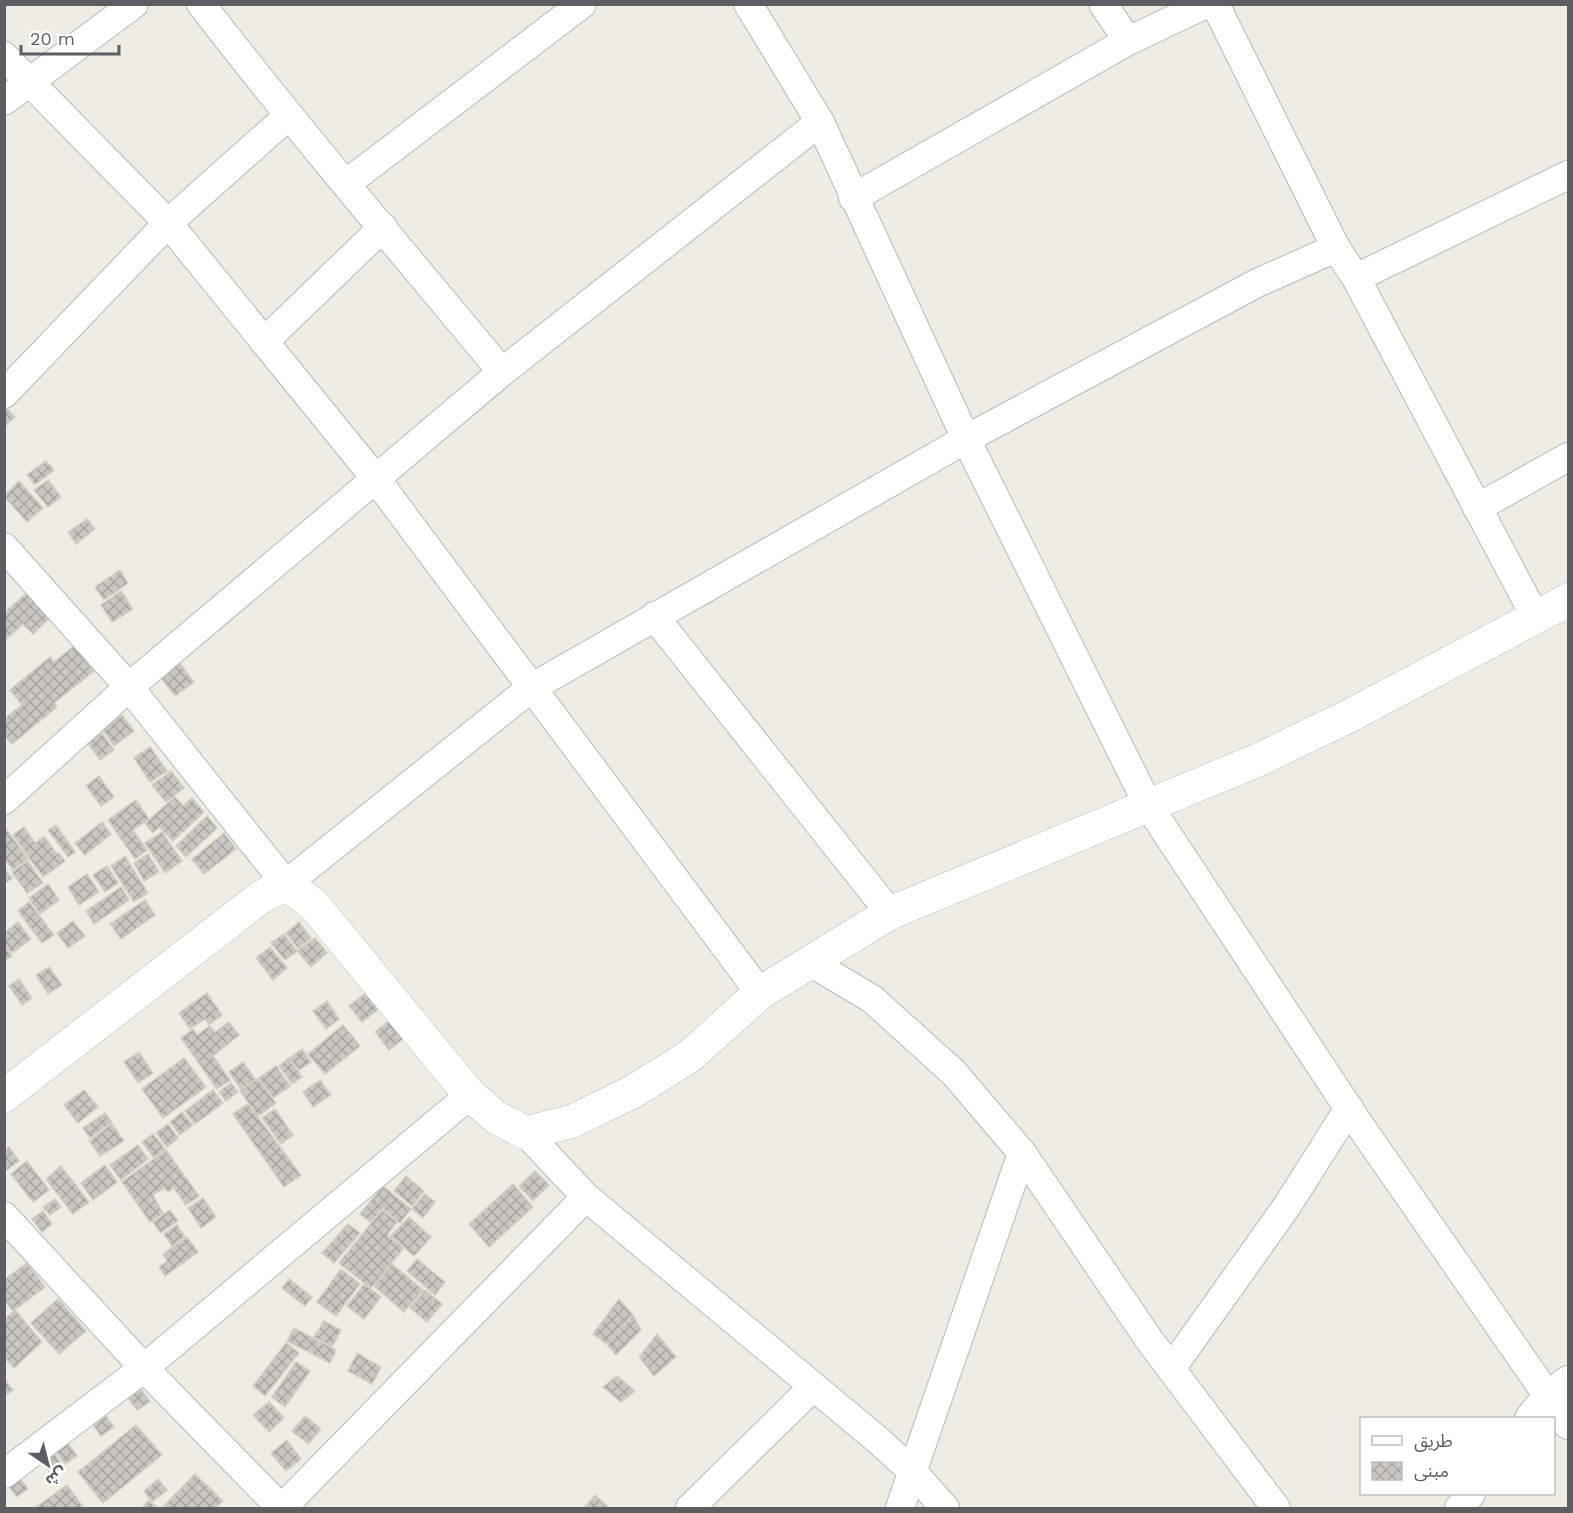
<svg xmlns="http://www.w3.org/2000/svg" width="1573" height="1513" font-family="'Work Sans','Noto Sans Arabic',sans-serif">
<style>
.building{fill:url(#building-cross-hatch);stroke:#d2d0c3;stroke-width:1.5}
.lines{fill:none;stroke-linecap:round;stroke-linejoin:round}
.street-casing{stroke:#b7b8bd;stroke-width:30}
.secondary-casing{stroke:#babbc1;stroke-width:34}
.street{stroke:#fff;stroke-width:28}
.secondary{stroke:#fff;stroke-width:33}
</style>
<defs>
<pattern id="building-cross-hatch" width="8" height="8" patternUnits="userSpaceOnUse" patternTransform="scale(1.5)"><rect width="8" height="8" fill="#c9c7c2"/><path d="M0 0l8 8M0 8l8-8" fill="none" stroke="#a6a5a1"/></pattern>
</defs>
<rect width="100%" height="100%" fill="#eeede4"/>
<g class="building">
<path d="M 4,406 L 15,417 L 4,427 Z"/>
<path d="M 46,461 L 54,470 L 35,485 L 27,475 Z"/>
<path d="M 48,480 L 61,497 L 48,507 L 34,490 Z"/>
<path d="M 19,481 L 43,508 L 27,522 L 4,496 Z"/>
<path d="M 87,519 L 95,529 L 76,544 L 68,532 Z"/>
<path d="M 120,570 L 128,583 L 104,600 L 95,587 Z"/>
<path d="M 121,591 L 133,609 L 112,622 L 101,605 Z"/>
<path d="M 28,592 L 51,617 L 33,634 L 23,624 L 4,641 L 4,613 Z"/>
<path d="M 74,646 L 94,671 L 54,703 L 57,707 L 12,744 L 4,735 L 4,719 L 22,705 L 10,690 L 50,657 L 54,662 Z"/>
<path d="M 174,656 L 194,682 L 175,696 L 155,670 Z"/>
<path d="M 122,715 L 134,731 L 114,746 L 103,730 Z"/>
<path d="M 102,733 L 114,750 L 100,760 L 88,743 Z"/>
<path d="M 150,747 L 167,771 L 150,782 L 134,758 Z"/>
<path d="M 171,771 L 184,788 L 166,802 L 152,785 Z"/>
<path d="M 99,776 L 114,797 L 101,806 L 86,786 Z"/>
<path d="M 175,797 L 183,806 L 192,798 L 204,812 L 173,841 L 159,827 L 153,833 L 145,823 Z"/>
<path d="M 136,800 L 149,819 L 133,830 L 147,850 L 135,859 L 108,820 Z"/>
<path d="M 207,816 L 217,828 L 186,857 L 176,846 Z"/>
<path d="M 102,822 L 111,834 L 85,855 L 75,843 Z"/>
<path d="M 56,825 L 75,852 L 68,857 L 48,830 Z"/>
<path d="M 4,826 L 28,859 L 13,870 L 4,858 Z"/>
<path d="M 24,827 L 35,843 L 44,836 L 57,854 L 59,853 L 65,861 L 43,877 L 13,835 Z"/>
<path d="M 162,832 L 182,861 L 165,873 L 145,843 Z"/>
<path d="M 224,833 L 236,849 L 204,874 L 192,859 Z"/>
<path d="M 148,854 L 159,872 L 144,881 L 134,863 Z"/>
<path d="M 125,856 L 148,893 L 134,902 L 111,866 Z"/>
<path d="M 28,861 L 43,883 L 27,893 L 12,872 Z"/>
<path d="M 107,866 L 118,883 L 105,892 L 93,875 Z"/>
<path d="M 4,868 L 12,878 L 4,884 Z"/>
<path d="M 87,874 L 99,892 L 79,905 L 68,887 Z"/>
<path d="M 48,884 L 59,900 L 40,914 L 29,898 Z"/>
<path d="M 121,887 L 129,900 L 94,924 L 86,911 Z"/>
<path d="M 145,900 L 155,915 L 121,939 L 110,924 Z"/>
<path d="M 29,902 L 54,935 L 42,943 L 18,911 Z"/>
<path d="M 73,921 L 85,936 L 68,948 L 57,933 Z"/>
<path d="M 18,922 L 31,939 L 12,953 L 4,944 L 4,933 Z"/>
<path d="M 299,922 L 311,938 L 298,948 L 286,933 Z"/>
<path d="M 284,934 L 297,951 L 285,960 L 271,943 Z"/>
<path d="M 315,938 L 327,953 L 311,967 L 297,951 Z"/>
<path d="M 4,946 L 12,956 L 4,961 Z"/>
<path d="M 270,947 L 287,968 L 273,980 L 256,958 Z"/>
<path d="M 49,967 L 62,985 L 48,994 L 36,975 Z"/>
<path d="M 19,979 L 32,998 L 22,1005 L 9,986 Z"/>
<path d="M 207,993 L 222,1015 L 209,1025 L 205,1019 L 190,1029 L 179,1013 Z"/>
<path d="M 366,993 L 379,1009 L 362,1022 L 349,1006 Z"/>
<path d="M 327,1001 L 339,1019 L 326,1029 L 313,1011 Z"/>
<path d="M 389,1021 L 403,1039 L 389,1050 L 375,1032 Z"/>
<path d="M 229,1022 L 239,1035 L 213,1056 L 230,1080 L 217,1089 L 181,1038 L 193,1029 L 197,1035 L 210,1026 L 215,1032 Z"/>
<path d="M 343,1025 L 360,1046 L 325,1074 L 308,1054 Z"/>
<path d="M 302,1049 L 311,1062 L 299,1070 L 290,1058 Z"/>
<path d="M 139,1052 L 153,1073 L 138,1083 L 124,1062 Z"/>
<path d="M 184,1058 L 206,1087 L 163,1118 L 142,1089 Z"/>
<path d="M 289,1058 L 302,1077 L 292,1084 L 279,1066 Z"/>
<path d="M 243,1062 L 255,1079 L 241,1089 L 229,1072 Z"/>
<path d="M 276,1066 L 290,1086 L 273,1098 L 259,1078 Z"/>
<path d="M 258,1078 L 276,1103 L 258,1116 L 240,1091 Z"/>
<path d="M 320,1080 L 331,1095 L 313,1107 L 303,1092 Z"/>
<path d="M 231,1083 L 238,1092 L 226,1101 L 219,1092 Z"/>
<path d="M 84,1090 L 98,1107 L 78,1123 L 64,1105 Z"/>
<path d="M 213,1090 L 223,1103 L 195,1124 L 185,1111 Z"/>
<path d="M 248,1104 L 301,1175 L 284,1187 L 233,1114 Z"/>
<path d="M 275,1109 L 293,1135 L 281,1144 L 262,1118 Z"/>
<path d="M 182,1112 L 193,1125 L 180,1135 L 170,1122 Z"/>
<path d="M 105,1113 L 112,1122 L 90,1138 L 83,1128 Z"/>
<path d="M 112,1124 L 124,1141 L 100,1156 L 89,1141 Z"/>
<path d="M 168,1124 L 178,1138 L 167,1147 L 156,1133 Z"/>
<path d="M 153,1134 L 165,1149 L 154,1158 L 142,1142 Z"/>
<path d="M 138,1145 L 148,1159 L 121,1180 L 110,1165 Z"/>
<path d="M 9,1147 L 19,1161 L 5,1171 L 4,1150 Z"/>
<path d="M 166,1150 L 199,1196 L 186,1205 L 174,1188 L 168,1192 L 164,1188 L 153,1195 L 163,1213 L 150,1222 L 122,1182 Z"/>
<path d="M 27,1161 L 49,1190 L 33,1202 L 11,1174 Z"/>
<path d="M 105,1165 L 117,1182 L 93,1200 L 81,1183 Z"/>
<path d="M 61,1166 L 89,1202 L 73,1214 L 46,1179 Z"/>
<path d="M 535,1171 L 549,1185 L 533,1201 L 519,1186 Z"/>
<path d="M 406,1176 L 424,1191 L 412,1206 L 394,1191 Z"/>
<path d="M 513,1184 L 533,1207 L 489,1247 L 469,1224 Z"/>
<path d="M 383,1186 L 411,1209 L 400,1223 L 382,1208 L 371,1222 L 360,1214 Z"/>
<path d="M 425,1194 L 435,1202 L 423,1218 L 412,1209 Z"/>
<path d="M 203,1198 L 216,1217 L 201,1228 L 188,1208 Z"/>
<path d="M 55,1199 L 61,1207 L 50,1215 L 43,1207 Z"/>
<path d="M 170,1210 L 178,1221 L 160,1233 L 153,1222 Z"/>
<path d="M 382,1210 L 397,1222 L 387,1235 L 404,1248 L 371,1288 L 339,1263 Z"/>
<path d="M 43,1211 L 52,1224 L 42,1232 L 32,1219 Z"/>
<path d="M 409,1217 L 431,1237 L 414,1256 L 391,1236 Z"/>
<path d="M 348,1224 L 360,1233 L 334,1263 L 322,1253 Z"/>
<path d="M 177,1225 L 185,1237 L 172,1246 L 164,1234 Z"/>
<path d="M 187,1237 L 198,1252 L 165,1276 L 159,1267 L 167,1261 L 163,1254 Z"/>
<path d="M 417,1259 L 445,1282 L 435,1295 L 407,1271 Z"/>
<path d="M 27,1263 L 45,1287 L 13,1311 L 4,1300 L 4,1280 Z"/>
<path d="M 392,1264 L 423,1290 L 404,1312 L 374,1286 Z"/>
<path d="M 341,1269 L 360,1284 L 336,1316 L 317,1302 Z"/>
<path d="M 289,1279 L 312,1297 L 305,1306 L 282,1288 Z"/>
<path d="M 364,1284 L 381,1297 L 364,1319 L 347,1306 Z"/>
<path d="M 425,1290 L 442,1304 L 427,1322 L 410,1308 Z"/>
<path d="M 58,1299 L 86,1331 L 59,1354 L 31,1323 Z"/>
<path d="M 619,1299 L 633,1315 L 607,1344 L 593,1334 Z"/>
<path d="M 15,1310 L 42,1342 L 14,1368 L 4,1357 L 4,1320 Z"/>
<path d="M 633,1315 L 641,1330 L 616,1355 L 607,1344 Z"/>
<path d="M 324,1321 L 341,1330 L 332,1347 L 314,1337 Z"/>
<path d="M 294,1328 L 336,1350 L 330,1363 L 287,1341 Z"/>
<path d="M 657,1334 L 676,1357 L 654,1376 L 639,1357 Z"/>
<path d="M 286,1343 L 299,1353 L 265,1396 L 253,1386 Z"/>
<path d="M 357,1353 L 381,1367 L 372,1384 L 348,1371 Z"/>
<path d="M 296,1362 L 310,1371 L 285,1407 L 272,1397 Z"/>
<path d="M 617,1376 L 635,1391 L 621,1402 L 603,1387 Z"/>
<path d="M 4,1378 L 13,1390 L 4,1396 Z"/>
<path d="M 141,1389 L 150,1402 L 137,1410 L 128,1398 Z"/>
<path d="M 269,1402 L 284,1418 L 269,1432 L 253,1415 Z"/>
<path d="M 106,1416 L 114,1427 L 101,1436 L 93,1425 Z"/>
<path d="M 305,1416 L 321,1429 L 308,1444 L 292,1431 Z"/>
<path d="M 136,1425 L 162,1455 L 103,1503 L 78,1472 Z"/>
<path d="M 287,1440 L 301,1459 L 286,1471 L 271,1453 Z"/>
<path d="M 67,1442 L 77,1456 L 65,1464 L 55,1450 Z"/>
<path d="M 53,1451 L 63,1466 L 51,1474 L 41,1460 Z"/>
<path d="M 195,1474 L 223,1501 L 215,1508 L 162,1508 Z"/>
<path d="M 20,1478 L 28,1489 L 16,1497 L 9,1486 Z"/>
<path d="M 158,1479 L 167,1490 L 152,1502 L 144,1491 Z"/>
<path d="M 67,1485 L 84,1508 L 35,1508 Z"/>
<path d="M 595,1495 L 609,1508 L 584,1508 Z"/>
<path d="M 149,1500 L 157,1508 L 142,1508 Z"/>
</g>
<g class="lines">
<defs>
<g id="street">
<path d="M 201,4 C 298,130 401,250 502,372"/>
<path d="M 748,4 L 820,122 L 966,439 L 1148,805 L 1359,1124 L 1568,1425"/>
<path d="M 1103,4 L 1128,41"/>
<path d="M 1215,4 L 1336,248 L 1356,278 L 1536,618"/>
<path d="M 4,56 L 168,223 L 376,479 L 760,993"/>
<path d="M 4,101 L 134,4"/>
<path d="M 347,183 L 582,4"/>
<path d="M 853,198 L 1128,41 L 1206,4"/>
<path d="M 1356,278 L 1568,175"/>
<path d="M 264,342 L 383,227"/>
<path d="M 4,394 L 168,223 L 287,117"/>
<path d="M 1477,508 L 1568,457"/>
<path d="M 4,547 L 129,687 L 286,884 L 531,688 L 966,439 L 1257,283 L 1336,248"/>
<path d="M 654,616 L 890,913"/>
<path d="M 4,800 L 129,687 L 502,372 L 820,122"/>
<path d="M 810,962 L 872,999 L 954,1073 L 1022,1153 L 1150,1341 L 1276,1508"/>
<path d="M 526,1133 L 586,1197 L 879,1441 L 913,1472 L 945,1508"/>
<path d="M 4,1216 L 144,1368 L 281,1508"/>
<path d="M 1171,1369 L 1287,1206 L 1349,1108"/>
<path d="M 1529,1418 L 1547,1396 L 1568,1380"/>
<path d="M 4,1474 L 144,1368 L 470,1095"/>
<path d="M 282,1508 L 586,1197"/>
<path d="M 690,1508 L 813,1387"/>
<path d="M 900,1508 L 1022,1153"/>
<path d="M 1459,1508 L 1471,1494"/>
</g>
<path id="secondary" d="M 4,1096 L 261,897 L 286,884 L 314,905 L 470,1095 L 497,1118 L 526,1133 L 573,1121 L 634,1091 L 690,1056 L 760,993 L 890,913 L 1258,760 L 1349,716 L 1568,600"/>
</defs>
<use href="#street" class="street-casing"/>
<use href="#secondary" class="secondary-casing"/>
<use href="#street" class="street"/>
<use href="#secondary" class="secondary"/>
</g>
<rect width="1573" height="1513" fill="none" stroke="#5c5e64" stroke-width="12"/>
<rect x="1360" y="1417" width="195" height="78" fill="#ffffff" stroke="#bebfc1" stroke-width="1.5"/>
<rect x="1372" y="1436" width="30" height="9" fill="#ffffff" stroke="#bebfc1" stroke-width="1.5"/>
<text x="1414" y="1447" font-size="18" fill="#5c5e64">طريق</text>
<rect x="1372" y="1462" width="30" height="18" fill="url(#building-cross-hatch)" stroke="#bebfc1" stroke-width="1.5"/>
<text x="1414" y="1477" font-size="18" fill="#5c5e64">مبنى</text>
<g transform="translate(48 1465) rotate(145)" stroke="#ffffff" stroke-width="4.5" paint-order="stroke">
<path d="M0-4.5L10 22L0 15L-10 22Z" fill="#5c5e64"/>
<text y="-9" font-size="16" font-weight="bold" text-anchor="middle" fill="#5c5e64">ش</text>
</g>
<path d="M21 45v9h98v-9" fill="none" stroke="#5c5e64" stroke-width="3"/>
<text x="30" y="45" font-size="18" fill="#5c5e64" stroke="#ffffff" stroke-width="4.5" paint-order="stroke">20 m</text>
</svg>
